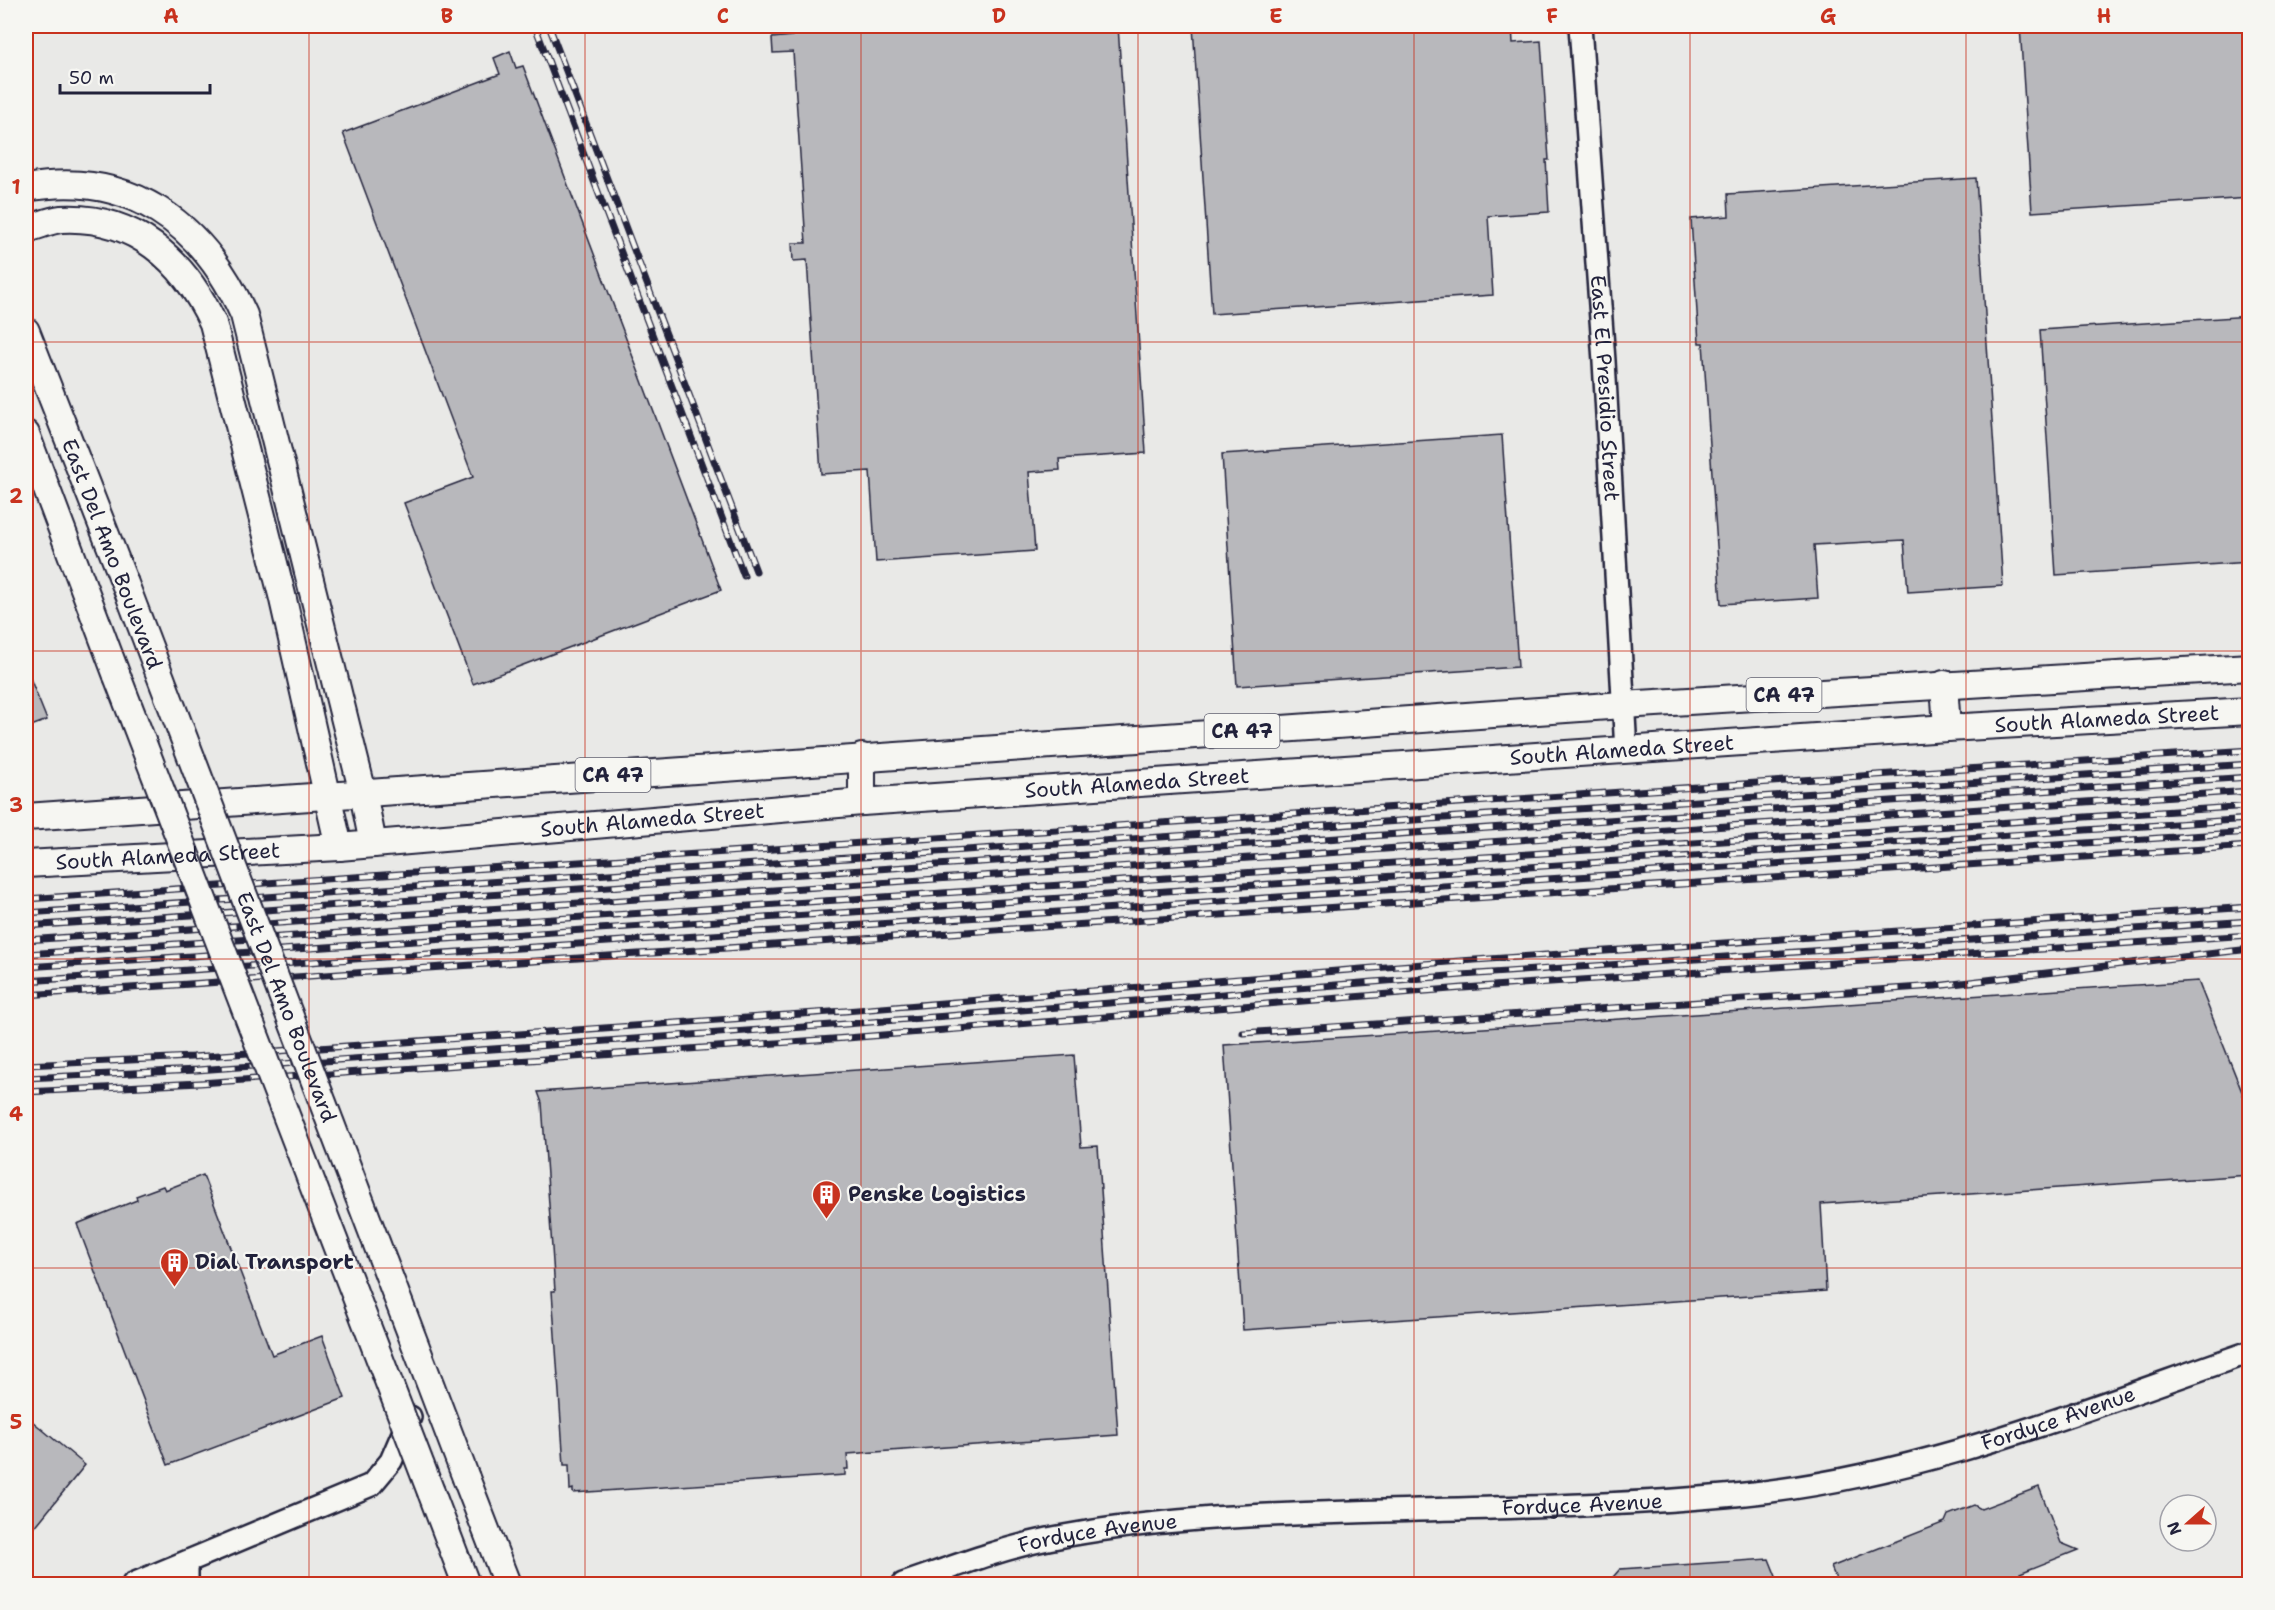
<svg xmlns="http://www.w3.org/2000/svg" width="2275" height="1610" font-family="'Shantell Sans',sans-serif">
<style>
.building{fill:#b8b8bc;stroke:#22223b;stroke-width:1.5}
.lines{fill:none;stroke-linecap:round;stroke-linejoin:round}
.minor-casing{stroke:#22223b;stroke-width:26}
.major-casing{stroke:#22223b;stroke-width:30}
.minor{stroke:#f6f6f2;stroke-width:21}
.major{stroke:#f6f6f2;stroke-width:26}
.rail-casing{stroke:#22223b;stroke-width:7}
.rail{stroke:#f6f6f2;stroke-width:4.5;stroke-dasharray:14;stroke-linecap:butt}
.major-bridge-casing{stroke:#22223b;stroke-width:30;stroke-linecap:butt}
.major-bridge{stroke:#f6f6f2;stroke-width:26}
.grid{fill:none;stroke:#c8321e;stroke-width:1.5;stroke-opacity:0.55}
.labels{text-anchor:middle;stroke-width:4.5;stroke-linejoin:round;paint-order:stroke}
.shield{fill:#f6f6f2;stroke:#626272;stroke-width:1.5}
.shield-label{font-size:20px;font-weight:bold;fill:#22223b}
.street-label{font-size:21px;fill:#22223b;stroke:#f6f6f2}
.poi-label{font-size:21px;font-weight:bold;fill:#22223b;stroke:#f6f6f2;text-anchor:start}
.neatline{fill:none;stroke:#c8321e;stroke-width:2}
.grid-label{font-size:20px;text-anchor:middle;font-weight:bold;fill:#c8321e}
</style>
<rect width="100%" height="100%" fill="#e9e9e7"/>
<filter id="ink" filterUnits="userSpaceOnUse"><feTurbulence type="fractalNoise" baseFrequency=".0167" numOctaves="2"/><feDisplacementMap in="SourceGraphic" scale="12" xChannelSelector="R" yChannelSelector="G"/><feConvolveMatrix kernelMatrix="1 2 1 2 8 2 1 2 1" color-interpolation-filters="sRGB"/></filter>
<g filter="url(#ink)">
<g class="building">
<path d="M 791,26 L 1118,26 L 1146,453 L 1059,459 L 1060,470 L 1029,472 L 1035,551 L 876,562 L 870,471 L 821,474 L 807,260 L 793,261 L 792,243 L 806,243 L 793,52 L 773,53 L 772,38 L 792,36 Z"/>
<path d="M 1193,26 L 1512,26 L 1513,43 L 1541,41 L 1549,160 L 1546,160 L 1549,212 L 1488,216 L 1493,295 L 1212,314 Z"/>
<path d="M 2020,26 L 2250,26 L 2250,198 L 2032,212 Z"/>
<path d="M 510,51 L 516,68 L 523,66 L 721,590 L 473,684 L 404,503 L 473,477 L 343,133 L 500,74 L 494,58 Z"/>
<path d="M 1976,178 L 2003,586 L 1908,592 L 1904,540 L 1814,545 L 1818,598 L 1721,604 L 1703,343 L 1699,343 L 1691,219 L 1729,216 L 1728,194 Z"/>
<path d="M 2250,316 L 2250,562 L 2056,575 L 2040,330 Z"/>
<path d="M 1502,435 L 1518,667 L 1237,686 L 1222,454 Z"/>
<path d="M 26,668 L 47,720 L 26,728 Z"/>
<path d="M 2198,981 L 2250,1112 L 2250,1175 L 1821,1204 L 1826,1291 L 1243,1330 L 1224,1045 Z"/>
<path d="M 1074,1055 L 1081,1147 L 1098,1146 L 1118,1435 L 847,1454 L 848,1469 L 845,1469 L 845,1475 L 573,1493 L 573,1489 L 570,1490 L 569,1465 L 564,1465 L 552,1291 L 555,1291 L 542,1103 L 538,1092 Z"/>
<path d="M 203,1175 L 272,1355 L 322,1336 L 345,1398 L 168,1465 L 77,1224 L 137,1200 L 136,1196 L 163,1186 L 165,1190 Z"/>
<path d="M 26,1416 L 85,1465 L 26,1538 Z"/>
<path d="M 2039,1487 L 2061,1543 L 2078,1550 L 2020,1573 L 2024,1584 L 1838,1584 L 1831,1567 L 1945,1522 L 1948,1515 L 1974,1505 L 1981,1509 Z"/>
<path d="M 1769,1559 L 1779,1584 L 1607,1584 L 1620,1569 Z"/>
</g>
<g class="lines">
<defs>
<g id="minor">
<path id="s1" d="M 1580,26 L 1604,361 L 1626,751"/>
<path d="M 187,1562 L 187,1584"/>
<path d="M 133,1584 L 371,1485 L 391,1461 L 410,1417"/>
<path id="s2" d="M 903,1584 C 950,1568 999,1549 1048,1539 C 1148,1519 1249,1515 1351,1512 C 1482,1508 1614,1507 1745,1494 C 1919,1477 2085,1409 2250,1352"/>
</g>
<g id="major">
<path d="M 26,188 C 129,169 203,223 244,315 L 363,793 L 373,844"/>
<path d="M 26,229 C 37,227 49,220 61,219 C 134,215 184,260 213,323 L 282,595 L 339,847"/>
<path d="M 26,331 L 124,581"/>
<path d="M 26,434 L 117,676"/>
<path d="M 1944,684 L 1947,728"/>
<path d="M 862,802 L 862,757"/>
<path d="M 26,817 L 1623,705 L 2250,667"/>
<path id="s3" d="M 26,864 L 339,847 L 862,802 L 1947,728 L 2250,711"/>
<path d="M 466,1478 L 507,1584"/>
<path d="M 431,1492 L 466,1584"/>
</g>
</defs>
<use href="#minor" class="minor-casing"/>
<use href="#major" class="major-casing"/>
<use href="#minor" class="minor"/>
<use href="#major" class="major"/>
<defs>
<g id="rail">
<path d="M 535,26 L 744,576"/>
<path d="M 549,26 L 756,571"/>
<path d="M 26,899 L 2250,750"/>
<path d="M 26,913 L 2250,764"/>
<path d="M 26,926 L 2250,777"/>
<path d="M 26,940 L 2250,791"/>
<path d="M 26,954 L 2250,806"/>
<path d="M 26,967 L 2250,819"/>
<path d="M 26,981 L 2250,832"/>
<path d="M 26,995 L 2250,846"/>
<path d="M 1243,1033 L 1936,986 L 2250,949"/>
<path d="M 26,1065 L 192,1057 L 845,1011 L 1460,961 L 2250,907"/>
<path d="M 26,1078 L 197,1070 L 846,1024 L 1462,975 L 2250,921"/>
<path d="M 26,1092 L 200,1083 L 847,1038 L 1463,988 L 2250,935"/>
</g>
</defs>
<use href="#rail" class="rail-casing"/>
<use href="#rail" class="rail"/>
<defs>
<g id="major-bridge">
<path id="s4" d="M 124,581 L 466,1478"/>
<path d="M 117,676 L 431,1492"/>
</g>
</defs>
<use href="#major-bridge" class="major-bridge-casing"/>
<use href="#major-bridge" class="major-bridge"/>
</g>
</g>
<path class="grid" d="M 309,26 L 309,1584M 585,26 L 585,1584M 861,26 L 861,1584M 1138,26 L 1138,1584M 1414,26 L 1414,1584M 1690,26 L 1690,1584M 1966,26 L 1966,1584M 26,342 L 2250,342M 26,651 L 2250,651M 26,959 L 2250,959M 26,1268 L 2250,1268"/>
<defs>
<symbol id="building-pin" viewBox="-11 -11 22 30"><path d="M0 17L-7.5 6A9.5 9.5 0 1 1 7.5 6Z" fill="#c8321e" stroke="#f6f6f2"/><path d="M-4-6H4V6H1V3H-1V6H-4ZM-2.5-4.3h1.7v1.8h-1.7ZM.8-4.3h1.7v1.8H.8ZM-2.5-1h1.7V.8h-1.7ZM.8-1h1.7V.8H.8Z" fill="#fff"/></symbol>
</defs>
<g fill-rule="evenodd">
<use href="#building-pin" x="810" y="1178" width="33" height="45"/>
<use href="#building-pin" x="158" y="1246" width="33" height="45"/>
</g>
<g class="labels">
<g class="shield">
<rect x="1746.5" y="678" width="75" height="34" rx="4.5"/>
<rect x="1204.5" y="714" width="75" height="34" rx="4.5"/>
<rect x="575.5" y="758" width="75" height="34" rx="4.5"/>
</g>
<g class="shield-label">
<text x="1784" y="702">CA 47</text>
<text x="1242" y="738">CA 47</text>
<text x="613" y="782">CA 47</text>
</g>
<g class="street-label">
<text dy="7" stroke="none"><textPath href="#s1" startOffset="363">East El Presidio Street</textPath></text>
<text transform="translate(112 554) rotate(69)" y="7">East Del Amo Boulevard</text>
<text dy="7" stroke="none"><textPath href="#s3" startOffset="2086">South Alameda Street</textPath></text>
<text dy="7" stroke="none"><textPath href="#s3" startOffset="1600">South Alameda Street</textPath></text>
<text dy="7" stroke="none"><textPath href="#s3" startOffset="1114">South Alameda Street</textPath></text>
<text dy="7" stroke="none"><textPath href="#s3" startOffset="628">South Alameda Street</textPath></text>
<text dy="7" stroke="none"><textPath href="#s3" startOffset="142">South Alameda Street</textPath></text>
<text dy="7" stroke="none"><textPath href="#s4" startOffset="456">East Del Amo Boulevard</textPath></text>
<text dy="7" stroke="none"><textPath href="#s2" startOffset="1174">Fordyce Avenue</textPath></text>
<text dy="7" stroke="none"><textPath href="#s2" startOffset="688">Fordyce Avenue</textPath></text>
<text dy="7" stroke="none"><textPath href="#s2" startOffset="202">Fordyce Avenue</textPath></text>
</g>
<g class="poi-label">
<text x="848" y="1201">Penske Logistics</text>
<text x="195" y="1269">Dial Transport</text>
</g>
</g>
<rect width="2275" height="1610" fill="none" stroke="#f6f6f2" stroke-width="66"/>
<g transform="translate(2188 1523) rotate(249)"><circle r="28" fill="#f6f6f2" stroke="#a1a1a9" stroke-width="1.5"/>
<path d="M0-4.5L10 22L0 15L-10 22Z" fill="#c8321e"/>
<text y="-9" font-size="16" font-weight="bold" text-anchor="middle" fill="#22223b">N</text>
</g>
<path d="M60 84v9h150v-9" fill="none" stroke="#22223b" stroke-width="3"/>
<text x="69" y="84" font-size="18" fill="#22223b" stroke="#f6f6f2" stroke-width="4.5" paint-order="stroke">50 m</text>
<rect x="33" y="33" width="2209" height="1544" class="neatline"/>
<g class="grid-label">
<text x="171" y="23">A</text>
<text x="447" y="23">B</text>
<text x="723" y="23">C</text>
<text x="999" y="23">D</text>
<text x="1276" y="23">E</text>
<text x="1552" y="23">F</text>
<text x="1828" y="23">G</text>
<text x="2104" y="23">H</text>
<text x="16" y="194">1</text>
<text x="16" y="503">2</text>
<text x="16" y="812">3</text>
<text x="16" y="1121">4</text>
<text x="16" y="1429">5</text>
</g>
</svg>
